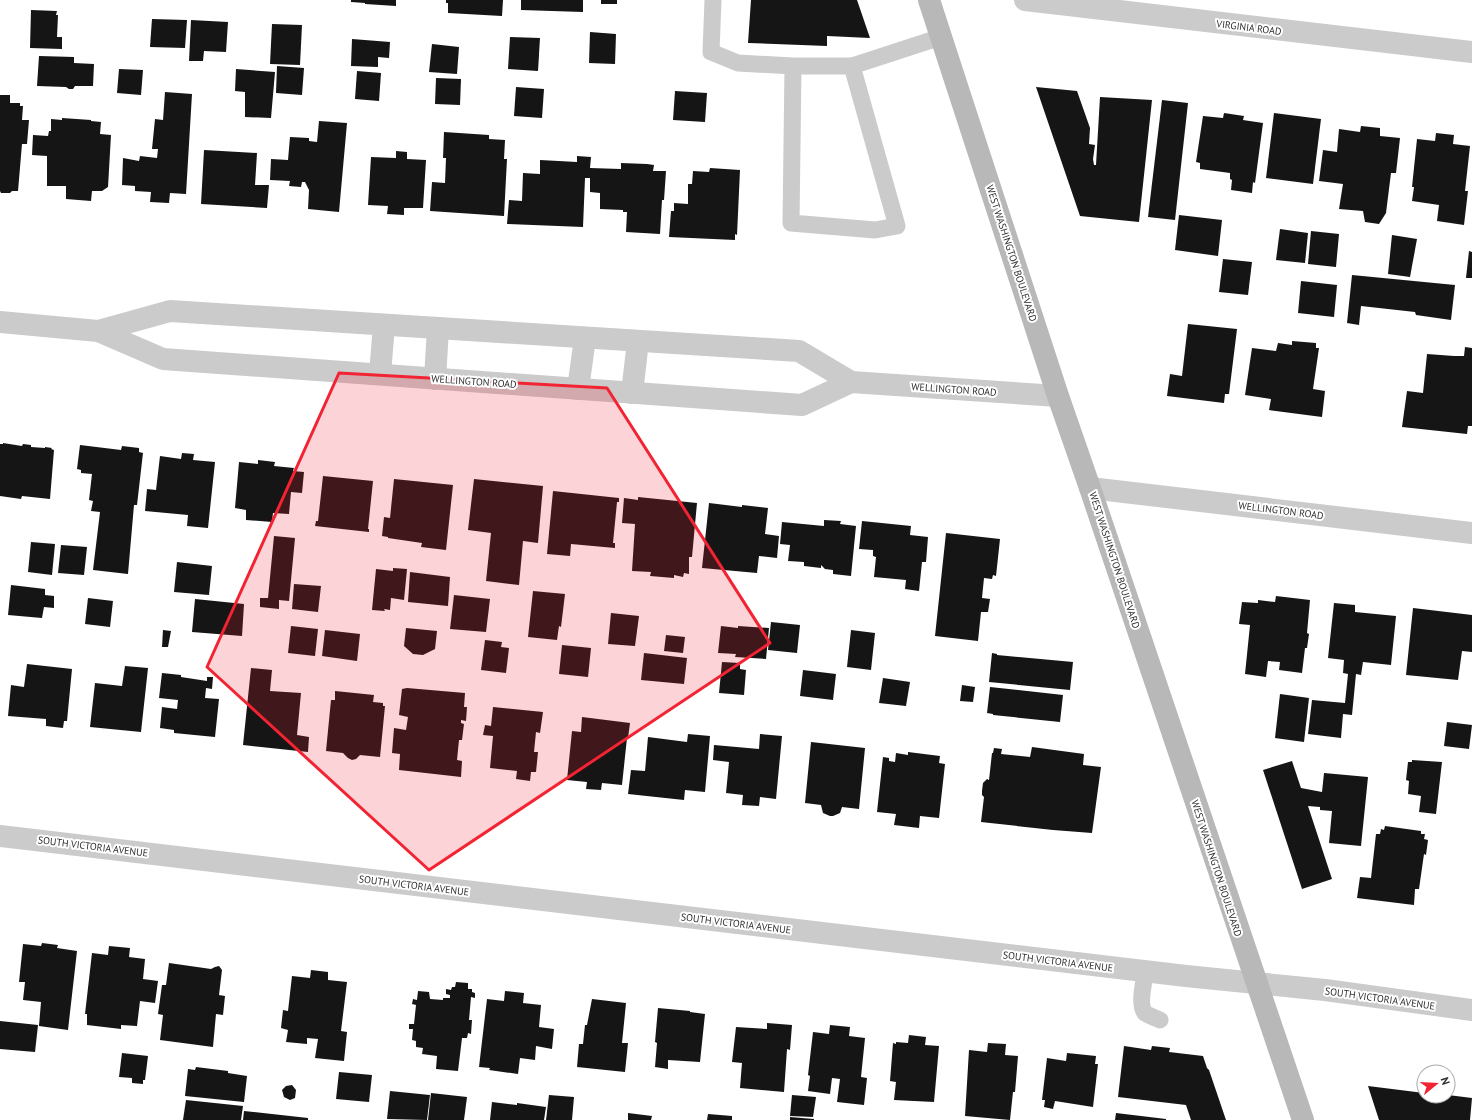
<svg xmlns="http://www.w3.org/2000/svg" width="1472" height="1120" font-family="'PT Sans',sans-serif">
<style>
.building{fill:#151515}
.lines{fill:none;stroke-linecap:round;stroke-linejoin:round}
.service{stroke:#cbcbcb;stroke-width:17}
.minor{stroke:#cbcbcb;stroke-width:22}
.secondary{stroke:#b8b8b8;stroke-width:22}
.marked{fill:#f22332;fill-opacity:0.2;stroke:#f22332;stroke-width:3;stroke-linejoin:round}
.labels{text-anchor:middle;stroke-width:4;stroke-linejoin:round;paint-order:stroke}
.street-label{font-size:10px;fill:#2e2e2e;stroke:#fff}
</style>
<rect width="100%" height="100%" fill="#fff"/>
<g class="building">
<path d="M 351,0 L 396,0 L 396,6 L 365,4 L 365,3 L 351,2 Z"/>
<path d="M 446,0 L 503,0 L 502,16 L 448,13 L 448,3 L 446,3 Z"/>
<path d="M 521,0 L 583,0 L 583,12 L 521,10 Z"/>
<rect x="601" y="0" width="16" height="4"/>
<path d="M 751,0 L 857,0 L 870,38 L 827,36 L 827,46 L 748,43 Z"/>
<path d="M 31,10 L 57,11 L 56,15 L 58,15 L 57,37 L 62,37 L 62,49 L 30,48 Z"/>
<path d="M 152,19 L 187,20 L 185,48 L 150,47 Z"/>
<path d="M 191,20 L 228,22 L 226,52 L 204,51 L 203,61 L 189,61 Z"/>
<path d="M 272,24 L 302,25 L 300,65 L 270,64 Z"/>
<path d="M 590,32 L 616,34 L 615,64 L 589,63 Z"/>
<path d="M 510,37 L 540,38 L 538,71 L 508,69 Z"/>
<path d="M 352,39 L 390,42 L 389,58 L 378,57 L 378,67 L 351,66 Z"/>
<path d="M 432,44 L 459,47 L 457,74 L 429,72 Z"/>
<path d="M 39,56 L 74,57 L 74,63 L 94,64 L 93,86 L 75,86 L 73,89 L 69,89 L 66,87 L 37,86 Z"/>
<path d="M 277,66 L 304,68 L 302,95 L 276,93 Z"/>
<path d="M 119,69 L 143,70 L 141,95 L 117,93 Z"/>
<path d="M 236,69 L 275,72 L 271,118 L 245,117 L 245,92 L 235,91 Z"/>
<path d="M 357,71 L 381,73 L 379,101 L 355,99 Z"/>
<path d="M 436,78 L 461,79 L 460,105 L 435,104 Z"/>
<path d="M 516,87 L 544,89 L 542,118 L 514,116 Z"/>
<path d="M 1036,87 L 1077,91 L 1090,128 L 1089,144 L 1095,145 L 1093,159 L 1094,165 L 1096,165 L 1100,97 L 1152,100 L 1139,222 L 1080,216 Z"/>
<path d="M 675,91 L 707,93 L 705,122 L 673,120 Z"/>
<path d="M 165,92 L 192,94 L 186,194 L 170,193 L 169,203 L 150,202 L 151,192 L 135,191 L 135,186 L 122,185 L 123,158 L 139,161 L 140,156 L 157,158 L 158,149 L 152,149 L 155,119 L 163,120 Z"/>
<path d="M 0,95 L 10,95 L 10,103 L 20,103 L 20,106 L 23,106 L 22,120 L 29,120 L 27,144 L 22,144 L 18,191 L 12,191 L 10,193 L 1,193 L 0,191 Z"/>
<path d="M 1162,100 L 1188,103 L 1175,220 L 1148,217 Z"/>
<path d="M 1224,113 L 1244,116 L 1243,120 L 1263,123 L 1255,183 L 1253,182 L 1252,193 L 1231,190 L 1232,180 L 1230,179 L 1230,173 L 1200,169 L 1200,163 L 1196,162 L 1203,116 L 1223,118 Z"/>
<path d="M 1274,113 L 1321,119 L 1313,184 L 1266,178 Z"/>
<path d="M 62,118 L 91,120 L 91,121 L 101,122 L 100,134 L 111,135 L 108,187 L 102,191 L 92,191 L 91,201 L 66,199 L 66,186 L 47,186 L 47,156 L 32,155 L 33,135 L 48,136 L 49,131 L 51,131 L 51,119 L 62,120 Z"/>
<path d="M 319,121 L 347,123 L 339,212 L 308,209 L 309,190 L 305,182 L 302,182 L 301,187 L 289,186 L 290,181 L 270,180 L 271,159 L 288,160 L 290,137 L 309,138 L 309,141 L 317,142 Z"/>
<path d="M 1361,126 L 1380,128 L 1380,136 L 1400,138 L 1396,173 L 1391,173 L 1386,213 L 1379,224 L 1365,222 L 1363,211 L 1339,209 L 1343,184 L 1319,181 L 1323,150 L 1337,152 L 1339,129 L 1360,132 Z"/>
<path d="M 444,132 L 489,135 L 489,139 L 505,140 L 504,159 L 507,159 L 504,216 L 430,211 L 432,182 L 445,183 L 446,158 L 443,158 Z"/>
<path d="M 1436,133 L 1454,135 L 1453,144 L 1470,146 L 1465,191 L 1468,191 L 1464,225 L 1437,221 L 1439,205 L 1412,201 L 1414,187 L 1412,187 L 1417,139 L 1435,141 Z"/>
<path d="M 204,150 L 257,153 L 255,185 L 269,185 L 267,208 L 201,204 Z"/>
<path d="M 396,151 L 407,152 L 407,159 L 426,160 L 423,208 L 404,208 L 404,215 L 387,214 L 388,206 L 368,205 L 371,157 L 396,158 Z"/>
<path d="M 577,156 L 591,157 L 590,168 L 621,169 L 621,163 L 647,164 L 654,165 L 653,171 L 666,171 L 664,200 L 662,200 L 660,234 L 626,232 L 627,212 L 623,212 L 623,210 L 600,209 L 600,193 L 590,192 L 590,178 L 585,178 L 583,227 L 507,224 L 509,200 L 522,201 L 523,173 L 540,174 L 540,160 L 577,162 Z"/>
<path d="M 710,168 L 740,170 L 737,235 L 735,234 L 735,240 L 669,237 L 671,211 L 674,211 L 674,203 L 688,204 L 688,184 L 692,184 L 693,171 L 709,172 Z"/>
<path d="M 1179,215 L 1222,220 L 1218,256 L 1175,250 Z"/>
<path d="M 1280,229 L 1308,233 L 1305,263 L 1276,260 Z"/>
<path d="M 1311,231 L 1339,234 L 1336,267 L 1308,264 Z"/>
<path d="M 1392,235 L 1417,239 L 1410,277 L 1388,274 Z"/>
<path d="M 1469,251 L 1472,252 L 1472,278 L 1466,278 Z"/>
<path d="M 1223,259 L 1252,262 L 1248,295 L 1219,292 Z"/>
<path d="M 1352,275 L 1455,285 L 1451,320 L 1416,315 L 1415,312 L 1361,306 L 1359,325 L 1347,323 Z"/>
<path d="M 1301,281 L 1337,285 L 1334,317 L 1298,313 Z"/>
<path d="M 1188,324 L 1237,329 L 1229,394 L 1225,394 L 1224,403 L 1167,396 L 1170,374 L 1182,376 Z"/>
<path d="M 1292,341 L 1316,343 L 1316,348 L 1319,348 L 1313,389 L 1325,391 L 1322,417 L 1269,410 L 1271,399 L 1245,395 L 1252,348 L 1276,351 L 1278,343 L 1292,345 Z"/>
<path d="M 1465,347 L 1472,348 L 1472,426 L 1468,426 L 1467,434 L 1402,427 L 1407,391 L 1423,393 L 1427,354 L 1454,356 L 1464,356 Z"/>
<path d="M 3,443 L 22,446 L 23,444 L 31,445 L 31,447 L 45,448 L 45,447 L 52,448 L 51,449 L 54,450 L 50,499 L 22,496 L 21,499 L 0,496 L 0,444 L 3,444 Z"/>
<path d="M 80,445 L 121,450 L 122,446 L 139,448 L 139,452 L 143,453 L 137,505 L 134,505 L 128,574 L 93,570 L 100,512 L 91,511 L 93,501 L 89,500 L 92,474 L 81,473 L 81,470 L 77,469 Z"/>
<path d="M 182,453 L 194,454 L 193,460 L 215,462 L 208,528 L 187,526 L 188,515 L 145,511 L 147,489 L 156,490 L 160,456 L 181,459 Z"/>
<path d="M 258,460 L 275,462 L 274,466 L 294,468 L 293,471 L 304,472 L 302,493 L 291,492 L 289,514 L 273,513 L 272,522 L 246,520 L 246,510 L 235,508 L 239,462 L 258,464 Z"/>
<path d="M 323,476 L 373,481 L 368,529 L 369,529 L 369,532 L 315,526 L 316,521 L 318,521 Z"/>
<path d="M 394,479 L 453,485 L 446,550 L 421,547 L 422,543 L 388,538 L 388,537 L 382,536 L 384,517 L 390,518 Z"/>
<path d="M 474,479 L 543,486 L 538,543 L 523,541 L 519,585 L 486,581 L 491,533 L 468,530 Z"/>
<path d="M 553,491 L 619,498 L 619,502 L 617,502 L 613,543 L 615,543 L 615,548 L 571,544 L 570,556 L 547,554 Z"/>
<path d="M 638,497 L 697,503 L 692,557 L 689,557 L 689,574 L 684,573 L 683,577 L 674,575 L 674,578 L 650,576 L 651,572 L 632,571 L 635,524 L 622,523 L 624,498 L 638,500 Z"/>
<path d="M 709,503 L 742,507 L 742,505 L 768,508 L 765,534 L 779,536 L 777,558 L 759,556 L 757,573 L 702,568 Z"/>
<path d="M 824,520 L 841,521 L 840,524 L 856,526 L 851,576 L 833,574 L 833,570 L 825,569 L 821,565 L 821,568 L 804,566 L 804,562 L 788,561 L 790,545 L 780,544 L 782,522 L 824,526 Z"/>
<path d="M 862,521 L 911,526 L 910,535 L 928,537 L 926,562 L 922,562 L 919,591 L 905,589 L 906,580 L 874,577 L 876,557 L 873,556 L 873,550 L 859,549 Z"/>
<path d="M 946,533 L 1000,539 L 996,576 L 993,575 L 992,579 L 984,578 L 982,598 L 990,599 L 988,612 L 981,612 L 978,641 L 935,636 Z"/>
<path d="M 274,536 L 295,538 L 289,601 L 279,600 L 279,609 L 260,607 L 260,598 L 268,598 Z"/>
<path d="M 31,542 L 55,544 L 52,575 L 28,572 Z"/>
<path d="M 61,545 L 87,547 L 84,575 L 58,573 Z"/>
<path d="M 177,562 L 212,566 L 209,595 L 174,592 Z"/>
<path d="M 393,568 L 407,569 L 404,600 L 391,598 L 390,610 L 384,609 L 385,611 L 372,610 L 376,569 L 393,571 Z"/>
<path d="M 410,572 L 450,577 L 448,606 L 408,602 Z"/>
<path d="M 294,584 L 321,586 L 318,612 L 292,609 Z"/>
<path d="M 11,585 L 45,589 L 45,595 L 54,596 L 54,608 L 44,607 L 42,618 L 8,615 Z"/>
<path d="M 533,591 L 565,594 L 561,627 L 559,626 L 557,640 L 528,637 Z"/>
<path d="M 454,595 L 490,599 L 486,632 L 450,629 Z"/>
<path d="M 1276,596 L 1310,600 L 1307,633 L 1309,634 L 1307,648 L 1305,648 L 1302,673 L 1279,670 L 1280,662 L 1268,661 L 1266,677 L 1245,674 L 1250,625 L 1239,624 L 1242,602 L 1258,603 L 1258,600 L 1275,602 Z"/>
<path d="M 88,598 L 113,601 L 110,627 L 85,624 Z"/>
<path d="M 195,599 L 244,604 L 242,636 L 192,632 Z"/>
<path d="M 1334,603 L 1355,605 L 1355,612 L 1396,616 L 1391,665 L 1363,662 L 1361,675 L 1356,674 L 1352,715 L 1343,714 L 1341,738 L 1308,734 L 1312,700 L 1345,703 L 1348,674 L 1343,673 L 1344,660 L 1328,658 Z"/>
<path d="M 1413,608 L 1472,615 L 1472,652 L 1462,651 L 1458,680 L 1406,675 Z"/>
<path d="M 611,613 L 639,616 L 635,646 L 608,644 Z"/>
<path d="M 771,622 L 800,625 L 797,653 L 768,650 Z"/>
<path d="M 291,626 L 318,629 L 315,656 L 288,653 Z"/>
<path d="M 721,626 L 738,628 L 738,626 L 769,628 L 766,659 L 735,657 L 736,654 L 718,653 Z"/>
<path d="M 406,628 L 437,631 L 435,649 L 423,655 L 413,654 L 404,646 Z"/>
<path d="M 163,630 L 171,631 L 168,647 L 162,647 Z"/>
<path d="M 325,630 L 360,634 L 357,661 L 322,656 Z"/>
<path d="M 851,630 L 875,633 L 871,670 L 847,667 Z"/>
<path d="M 666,635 L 685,637 L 683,653 L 664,651 Z"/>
<path d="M 485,640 L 502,642 L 501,647 L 509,648 L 506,673 L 481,670 Z"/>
<path d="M 562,645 L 591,648 L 588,677 L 559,674 Z"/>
<path d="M 644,653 L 687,658 L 684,684 L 641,680 Z"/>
<path d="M 992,653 L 997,654 L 997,655 L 1073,662 L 1070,690 L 989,682 Z"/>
<path d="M 722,662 L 740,663 L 740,669 L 746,670 L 744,695 L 719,693 Z"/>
<path d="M 27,664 L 72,669 L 67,721 L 64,721 L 63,728 L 46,726 L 46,719 L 8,716 L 11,685 L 24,687 Z"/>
<path d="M 125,666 L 148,668 L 141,732 L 90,727 L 95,683 L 122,686 Z"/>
<path d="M 251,668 L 272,670 L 270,691 L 301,693 L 297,735 L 309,737 L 308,752 L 243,745 Z"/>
<path d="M 803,670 L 836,674 L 833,700 L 800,696 Z"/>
<path d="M 162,673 L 181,675 L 181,677 L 207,681 L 207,677 L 213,677 L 212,689 L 206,688 L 205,698 L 219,699 L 215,737 L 174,733 L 174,730 L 160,728 L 162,707 L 177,709 L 178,700 L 159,698 Z"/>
<path d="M 883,678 L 910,682 L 906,706 L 879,703 Z"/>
<path d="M 962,685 L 975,687 L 973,702 L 960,701 Z"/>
<path d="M 990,687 L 1063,695 L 1060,722 L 993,715 L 993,714 L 987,713 Z"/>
<path d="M 407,688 L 465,693 L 464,707 L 467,707 L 466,721 L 461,720 L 461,723 L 464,724 L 462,740 L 459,740 L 457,760 L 462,761 L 461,777 L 399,770 L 400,754 L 392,753 L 394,728 L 406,730 L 408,717 L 399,715 L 402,689 Z"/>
<path d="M 335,691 L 374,695 L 373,702 L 383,703 L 383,706 L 385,706 L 380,757 L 360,755 L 356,759 L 352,760 L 348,758 L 343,753 L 326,751 L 331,700 L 335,700 Z"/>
<path d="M 1280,694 L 1309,698 L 1304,742 L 1275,738 Z"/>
<path d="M 493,707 L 543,712 L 540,733 L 536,732 L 534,752 L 538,752 L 536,772 L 531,772 L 530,781 L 516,779 L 517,771 L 490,768 L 493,736 L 483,735 L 485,725 L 491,726 Z"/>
<path d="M 582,717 L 630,723 L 628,738 L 627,738 L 622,785 L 602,783 L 601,790 L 586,789 L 587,782 L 567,780 L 572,731 L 581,732 Z"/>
<path d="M 1447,722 L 1472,725 L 1469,749 L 1444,746 Z"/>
<path d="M 688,734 L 710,736 L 705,792 L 685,790 L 684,800 L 628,794 L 631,770 L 645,771 L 648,737 L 687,742 Z"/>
<path d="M 760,734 L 782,736 L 776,799 L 760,797 L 759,806 L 742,805 L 743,795 L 726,793 L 729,762 L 713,760 L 714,745 L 759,749 Z"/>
<path d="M 811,742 L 865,748 L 859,809 L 842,807 L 840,813 L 833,816 L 830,816 L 823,813 L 821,805 L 805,803 Z"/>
<path d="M 1032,747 L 1084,754 L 1083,765 L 1101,767 L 1092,833 L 1053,830 L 981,822 L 984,797 L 982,795 L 982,791 L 983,783 L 987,779 L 989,780 L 992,753 L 993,753 L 994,748 L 1002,749 L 1001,754 L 1030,757 Z"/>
<path d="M 908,752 L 940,756 L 939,763 L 945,764 L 939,818 L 920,816 L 919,828 L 894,825 L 896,814 L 877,812 L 883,757 L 889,758 L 889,761 L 895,762 L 896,753 L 908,755 Z"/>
<path d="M 1412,760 L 1442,762 L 1436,814 L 1419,812 L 1421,796 L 1408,794 L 1409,781 L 1406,780 L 1408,762 L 1412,762 Z"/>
<path d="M 1292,761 L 1301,788 L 1322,792 L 1324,773 L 1368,777 L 1361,846 L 1329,843 L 1332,811 L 1320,810 L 1320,807 L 1308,806 L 1332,879 L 1302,889 L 1263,770 Z"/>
<path d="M 1385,826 L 1421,831 L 1421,834 L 1425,834 L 1424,839 L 1428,840 L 1426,855 L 1424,854 L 1419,889 L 1415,889 L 1414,905 L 1357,898 L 1360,877 L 1371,878 L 1376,834 L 1380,834 L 1381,829 L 1384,830 Z"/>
<path d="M 42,943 L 58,945 L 57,948 L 77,951 L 68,1030 L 39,1026 L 41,1002 L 23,1000 L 25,982 L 19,982 L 23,944 L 41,946 Z"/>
<path d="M 109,946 L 130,948 L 129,957 L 145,959 L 143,979 L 158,981 L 155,1003 L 140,1001 L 137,1026 L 121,1025 L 121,1029 L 87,1025 L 87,1014 L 85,1014 L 92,953 L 108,955 Z"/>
<path d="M 169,963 L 211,969 L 215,967 L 219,966 L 222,970 L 219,995 L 225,996 L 223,1015 L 216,1014 L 213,1047 L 160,1040 L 163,1015 L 158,1014 L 162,985 L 166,985 Z"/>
<path d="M 311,970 L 328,972 L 328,980 L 347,982 L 341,1031 L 347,1032 L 344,1061 L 315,1058 L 318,1039 L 307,1038 L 307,1044 L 286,1042 L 288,1030 L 281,1028 L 283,1010 L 288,1011 L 292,976 L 310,978 Z"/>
<path d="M 456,982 L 468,983 L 468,989 L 472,989 L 472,992 L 475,993 L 475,998 L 471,997 L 469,1020 L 472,1020 L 471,1034 L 468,1033 L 467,1038 L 462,1038 L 458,1071 L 436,1069 L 437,1056 L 422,1054 L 423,1048 L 416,1047 L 416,1041 L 412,1040 L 413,1029 L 409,1029 L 409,1024 L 414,1024 L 416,1005 L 412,1004 L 413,999 L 417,1000 L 418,991 L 429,992 L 430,999 L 443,1000 L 443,998 L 450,998 L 450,995 L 446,994 L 446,989 L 451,990 L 452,987 L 455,987 Z"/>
<path d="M 505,991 L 524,993 L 523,1003 L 541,1005 L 539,1027 L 554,1029 L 552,1049 L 536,1046 L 535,1060 L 520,1058 L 518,1074 L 489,1070 L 490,1068 L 479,1067 L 487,999 L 504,1001 Z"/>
<path d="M 592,999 L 626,1003 L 622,1043 L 628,1043 L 625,1072 L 577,1067 L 579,1044 L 583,1044 L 585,1025 L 587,1025 Z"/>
<path d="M 658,1008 L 690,1011 L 690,1012 L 705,1014 L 700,1062 L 668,1060 L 668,1069 L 655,1067 L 657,1043 L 655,1042 Z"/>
<path d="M 0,1021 L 38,1025 L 35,1052 L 0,1049 Z"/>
<path d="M 767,1023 L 792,1025 L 790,1050 L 787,1049 L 784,1092 L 740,1088 L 742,1063 L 732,1062 L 736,1027 L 767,1029 Z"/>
<path d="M 830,1025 L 850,1027 L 849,1036 L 865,1038 L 861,1077 L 867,1078 L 864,1105 L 837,1102 L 840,1079 L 832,1078 L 830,1094 L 808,1091 L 810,1076 L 808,1075 L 813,1032 L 829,1034 Z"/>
<path d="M 909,1035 L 926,1037 L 925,1045 L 939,1046 L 934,1102 L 894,1100 L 896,1082 L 890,1081 L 893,1043 L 896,1044 L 896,1042 L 908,1043 Z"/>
<path d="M 988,1043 L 1006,1044 L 1005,1055 L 1018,1056 L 1015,1092 L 1013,1092 L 1010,1120 L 965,1116 L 969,1050 L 987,1052 Z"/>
<path d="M 1124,1046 L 1151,1050 L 1152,1046 L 1170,1048 L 1169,1052 L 1203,1056 L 1207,1068 L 1209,1070 L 1226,1120 L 1191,1120 L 1186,1105 L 1118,1097 Z"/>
<path d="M 122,1053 L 148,1056 L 145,1080 L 143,1080 L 143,1084 L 132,1083 L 132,1078 L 119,1077 Z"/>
<path d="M 1067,1053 L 1096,1056 L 1095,1064 L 1098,1064 L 1093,1107 L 1055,1101 L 1053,1109 L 1044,1107 L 1045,1100 L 1042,1100 L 1047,1058 L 1066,1061 Z"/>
<path d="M 196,1067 L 228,1071 L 228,1073 L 247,1076 L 244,1102 L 185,1096 L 188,1069 L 195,1070 Z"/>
<path d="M 339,1072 L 372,1075 L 369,1102 L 336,1099 Z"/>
<path d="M 292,1085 L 296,1090 L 295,1098 L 290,1100 L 284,1097 L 282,1090 L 286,1086 Z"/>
<path d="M 1368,1086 L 1424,1093 L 1424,1096 L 1448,1095 L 1472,1098 L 1470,1120 L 1379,1120 Z"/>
<path d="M 390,1091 L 430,1095 L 427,1120 L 387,1119 Z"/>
<path d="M 431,1093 L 467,1097 L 464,1120 L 428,1120 Z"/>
<path d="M 549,1095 L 574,1097 L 572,1120 L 546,1120 Z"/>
<path d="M 792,1095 L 816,1097 L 813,1117 L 790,1116 Z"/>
<path d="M 186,1100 L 243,1106 L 241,1120 L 183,1120 Z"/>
<path d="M 492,1102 L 517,1105 L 517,1103 L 546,1107 L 544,1120 L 490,1120 Z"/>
<path d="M 244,1111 L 308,1118 L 308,1120 L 243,1120 Z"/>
<path d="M 628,1113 L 652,1116 L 651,1120 L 628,1120 Z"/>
<path d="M 1116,1113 L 1166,1119 L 1166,1120 L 1115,1120 Z"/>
<path d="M 708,1114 L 732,1116 L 732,1120 L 707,1120 Z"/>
<path d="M 790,1117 L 814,1119 L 814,1120 L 790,1120 Z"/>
</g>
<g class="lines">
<g class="service">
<path d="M 713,0 L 711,52 L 738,63 L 793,66 L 852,66 L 897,226 L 875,230 L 791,223 L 793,66"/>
<path d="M 852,66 L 941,37"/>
<path d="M 1146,971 C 1144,981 1138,1005 1145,1013 C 1149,1016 1156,1018 1160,1020"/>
</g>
<g class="minor">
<path d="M 1025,0 L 1472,52"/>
<path d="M 0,322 L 98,331 L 163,359 L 802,405 L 851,382"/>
<path d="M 98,331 L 170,311 L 799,351 L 851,382 L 1058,396"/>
<path d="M 380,374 L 384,325"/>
<path d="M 435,379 L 438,328"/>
<path d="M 578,389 L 585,338"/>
<path d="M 632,393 L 638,341"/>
<path d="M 1090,488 L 1472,533"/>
<path d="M 0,836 L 1186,976 L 1325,990 L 1472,1010"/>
</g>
<path class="secondary" d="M 929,0 L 1058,396 L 1090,488 L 1303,1120"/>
</g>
<path class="marked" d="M 339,373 L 607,388 L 770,643 L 429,870 L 207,667 Z"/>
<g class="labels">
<g class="street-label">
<text transform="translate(1249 27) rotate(7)" y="4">VIRGINIA ROAD</text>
<text transform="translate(1012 253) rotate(72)" y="4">WEST WASHINGTON BOULEVARD</text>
<text transform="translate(474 381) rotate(4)" y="4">WELLINGTON ROAD</text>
<text transform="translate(954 389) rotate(4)" y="4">WELLINGTON ROAD</text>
<text transform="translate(1281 510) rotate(7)" y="4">WELLINGTON ROAD</text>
<text transform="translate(1115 560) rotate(72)" y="4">WEST WASHINGTON BOULEVARD</text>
<text transform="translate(93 846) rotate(7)" y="4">SOUTH VICTORIA AVENUE</text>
<text transform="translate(1217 868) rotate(72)" y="4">WEST WASHINGTON BOULEVARD</text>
<text transform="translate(414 885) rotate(7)" y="4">SOUTH VICTORIA AVENUE</text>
<text transform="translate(736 923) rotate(7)" y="4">SOUTH VICTORIA AVENUE</text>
<text transform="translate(1058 961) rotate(7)" y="4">SOUTH VICTORIA AVENUE</text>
<text transform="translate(1380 998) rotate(8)" y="4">SOUTH VICTORIA AVENUE</text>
</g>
</g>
<g transform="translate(1436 1084) rotate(72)"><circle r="19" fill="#ffffff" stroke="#ababab"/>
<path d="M0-3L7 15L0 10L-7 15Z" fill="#f22332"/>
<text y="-6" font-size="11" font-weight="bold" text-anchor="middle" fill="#2e2e2e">N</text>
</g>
</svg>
